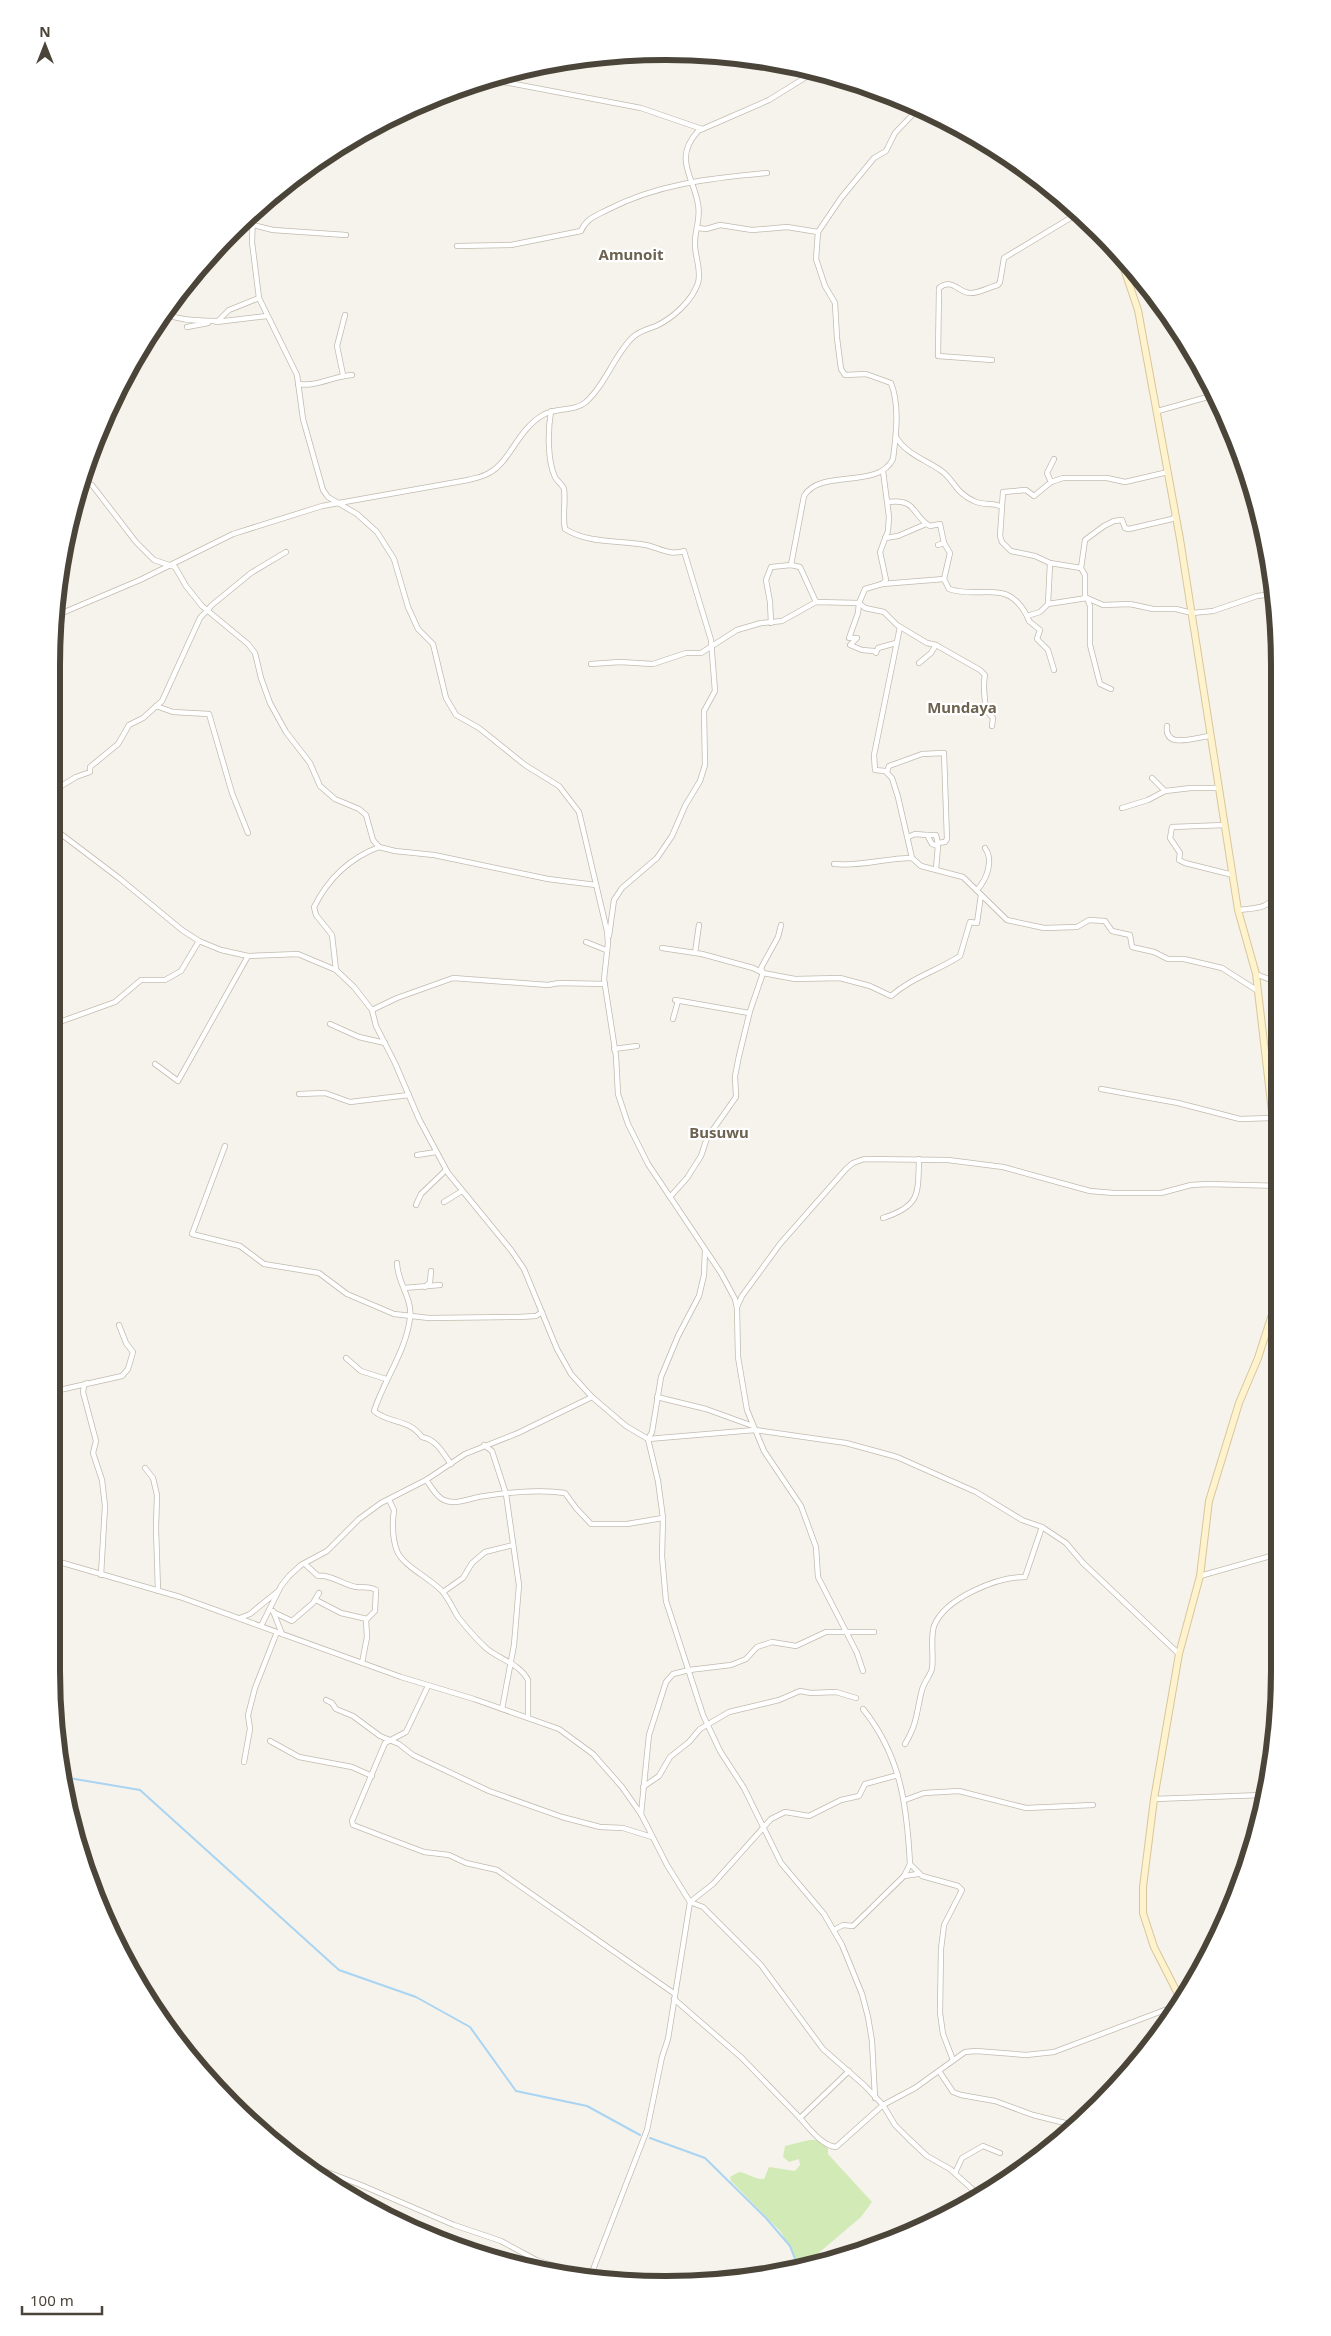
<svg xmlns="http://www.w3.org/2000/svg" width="1331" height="2336" font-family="'Noto Sans',sans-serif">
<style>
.green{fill:#d2eab5}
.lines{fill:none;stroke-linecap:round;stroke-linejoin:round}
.stream{stroke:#a9d4f2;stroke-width:2}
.street-casing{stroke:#c2bbae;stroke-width:6}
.secondary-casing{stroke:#d6c79b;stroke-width:8}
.street{stroke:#fff;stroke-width:4.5}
.secondary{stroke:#fff3cd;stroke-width:6}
.labels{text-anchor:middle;stroke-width:4.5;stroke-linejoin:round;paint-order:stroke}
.quarter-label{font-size:15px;font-weight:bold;fill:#6e6250;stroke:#fff}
.rim{fill:none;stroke:#4b4439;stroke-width:6}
</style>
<rect width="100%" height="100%" fill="#f6f3ec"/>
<path class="green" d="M 809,2140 L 817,2140 L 828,2148 L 828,2154 L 872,2202 L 861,2217 L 801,2268 L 781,2232 L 731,2181 L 730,2177 L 739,2172 C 748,2173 755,2180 764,2179 L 769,2167 L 795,2171 L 800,2165 L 799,2159 L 789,2162 L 783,2157 L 785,2146 Z"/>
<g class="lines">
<g class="stream">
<path d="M 63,1777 L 140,1790 L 339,1970 L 416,1997 L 470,2027 L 516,2091 L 587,2106 L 640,2135"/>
<path d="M 650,2138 L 705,2158 L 766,2218 L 790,2246 L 797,2264 L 797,2269"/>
</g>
<defs>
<g id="street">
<path d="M 488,79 L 641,108 L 702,129"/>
<path d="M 253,214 L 252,242 L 259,298 L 297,375 L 303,419 L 323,490 L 328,497 L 357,514 L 377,532 L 394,559 L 408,607 L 418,629 L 433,644 L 446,698 L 456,715 L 479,728 L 525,765 L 559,786 L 579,812 L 607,931 L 608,943 L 604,979 L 616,1056 L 618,1094 L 628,1124 L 648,1164 L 721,1273 L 735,1299 L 737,1308 L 738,1357 L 747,1410 L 764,1451 L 801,1506 L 816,1547 L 818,1577 L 857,1653 L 863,1671"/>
<path d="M 253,225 L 273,230 L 346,235"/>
<path d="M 698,228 L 706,229 L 720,225 L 752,230 L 787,227 L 818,232"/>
<path d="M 457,246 L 511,245 L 581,231 C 586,219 595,216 607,210 C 657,184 711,178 767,173"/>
<path d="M 169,308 L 174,317 C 189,321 203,321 218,321 L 229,310 L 259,298"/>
<path d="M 216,322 L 267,316"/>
<path d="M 187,327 L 208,323"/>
<path d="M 992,360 L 938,356 L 939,288 C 952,278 957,291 969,293 C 978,294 989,287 998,285 L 1000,282 L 1004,258 L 1077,214"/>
<path d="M 343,375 L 337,346 L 345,315"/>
<path d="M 298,384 C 317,387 333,376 352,375"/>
<path d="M 551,411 C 548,429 547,460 555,477 C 557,481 563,485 564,489 C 566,502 562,515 565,529 C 589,544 619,540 646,545 C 659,548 671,556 684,551 L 711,640 L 715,691 L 704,711 L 705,765 L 700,781 L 685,806 L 672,836 L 657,858 L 622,888 L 614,900 L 609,936"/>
<path d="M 1158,411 L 1211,396"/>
<path d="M 896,437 C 907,455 927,460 943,472 C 955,482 956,493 974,501 C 983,506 992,502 1000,506"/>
<path d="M 1051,482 L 1047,473 L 1054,459"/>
<path d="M 92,485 L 136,542 L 154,560 L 175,567 L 186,586 L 202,606 L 248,644 L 255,653 L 261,678 L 270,703 L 286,732 L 310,763 L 320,786 L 335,799 L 359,809 L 366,815 L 373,840 L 379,847 L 395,851 L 434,855 L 548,879 L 596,885"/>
<path d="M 888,502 C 917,498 912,516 930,526 L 940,524 L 944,543"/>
<path d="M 885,538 L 898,536 L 926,524"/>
<path d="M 938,545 L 944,543 L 950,553 L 944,579 L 949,589 C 981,600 1007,577 1027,616 L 1040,612 L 1048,604 L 1050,563"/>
<path d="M 791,565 L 804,496 C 821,468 878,490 893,459 C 896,435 900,406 891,383 L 866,374 L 845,375 L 841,369 L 837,338 L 835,303 L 825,286 L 816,259 L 818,232 L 841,198 L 874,158 L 886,151 L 895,133 L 918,109"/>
<path d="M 1081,568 L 1050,563 L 1035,556 L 1011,551 L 1002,542 L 1000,536 L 1003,492 L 1026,490 L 1034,496 L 1051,482 L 1063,478 L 1107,478 L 1125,482 L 1168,472"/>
<path d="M 882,584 L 944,579"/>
<path d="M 1085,598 L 1085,575 L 1081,568 L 1085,540 L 1104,526 L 1114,521 L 1122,520 L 1125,528 L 1129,529 L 1172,519 L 1176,516"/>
<path d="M 1087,598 L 1090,606 L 1090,645 L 1100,684 L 1111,689"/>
<path d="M 859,603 L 865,608 L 884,612 L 897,625 L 927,643 L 936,645 L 980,670 L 985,675 C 982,690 986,696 985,709 L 993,718 L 992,726"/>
<path d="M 859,603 L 858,613 L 849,638 L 857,638 L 850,645 L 862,650 L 874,651 L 876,653 L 878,648 L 896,643"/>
<path d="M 1048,604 L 1087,598 L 1103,605 L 1130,604 L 1153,609 L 1176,609 L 1192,613 L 1213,611 L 1257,596 L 1275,594"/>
<path d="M 55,616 L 140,580 L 233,534 L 322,506 L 468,480 C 475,478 483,477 489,473 C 511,461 517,430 543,415 C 556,407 574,412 586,402 C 606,384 614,355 633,337 C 639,331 648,329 656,326 C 673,318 692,301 698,283 C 702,269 694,255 695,242 C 695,228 701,220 698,204 C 693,175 673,159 698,131 L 769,100 L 814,72"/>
<path d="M 1027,616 L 1029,621 L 1040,630 L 1037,639 L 1048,650 L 1054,670"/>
<path d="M 771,623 L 770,602 L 766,580 L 771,567 L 791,565 L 800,567 L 816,602"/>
<path d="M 900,627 L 874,755 L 875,770 L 885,771 L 892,778 L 898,797 L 912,858 L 921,866 L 963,877 L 1007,920 L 1044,928 L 1077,927 L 1089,920 L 1105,921 L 1112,931 L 1130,935 L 1132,947 L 1154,952 L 1168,959 L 1184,959 L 1222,968 L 1258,991"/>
<path d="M 919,663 L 931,653 L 936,645"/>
<path d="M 591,664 L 620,662 L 653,664 L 686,653 L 701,653 L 737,630 L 761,623 L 782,621 L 816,602 L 859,603 L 865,589 L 882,584 L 886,580 L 880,552 L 888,531 L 889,517 L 883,471"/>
<path d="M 156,706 L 173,712 L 209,714 L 232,793 L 248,833"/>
<path d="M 1167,726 C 1164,750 1196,737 1210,736"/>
<path d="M 887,772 L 889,766 L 922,754 L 944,753 L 947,839 L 945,842 L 938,843"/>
<path d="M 1152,778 L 1165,791"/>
<path d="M 53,791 L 76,777 L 90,772 L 90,767 L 118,744 L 129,725 L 143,718 L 162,701 L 200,618 L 212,605 L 251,573 L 286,552"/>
<path d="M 1122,808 L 1148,800 L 1165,791 L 1191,788 L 1218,788"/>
<path d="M 1225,825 L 1172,827 L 1170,838 L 1180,853 L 1179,860 L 1185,863 L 1233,875"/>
<path d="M 53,828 L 119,878 L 182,930 L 199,941 L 221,950 L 248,956 L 298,954 L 336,970 L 354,987 L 372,1010 L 376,1026 L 395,1063 L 419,1119 L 448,1173 L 511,1250 L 524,1269 L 557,1349 L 571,1374 L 592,1397 L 626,1426 L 648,1439 L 755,1430 L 846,1443 L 897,1457 L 976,1492 L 1022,1520 L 1042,1527 L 1066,1543 L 1083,1563 L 1179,1654"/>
<path d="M 927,835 L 936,835 L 938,844"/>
<path d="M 908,837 L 915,834 L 927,835 L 932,844 L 938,846 L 936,869"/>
<path d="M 834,864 C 861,867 885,858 912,858"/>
<path d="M 977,890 C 987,879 994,860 985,848"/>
<path d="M 1238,910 C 1254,908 1270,910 1276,892"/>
<path d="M 586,942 L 606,950"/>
<path d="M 662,948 L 702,954 L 753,968 L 763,973 L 795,979 L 840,978 L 870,986 L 891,996 C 911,978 937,971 960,956 L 970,922 L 977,923 L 981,895"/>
<path d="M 695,953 L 699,925"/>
<path d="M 336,970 L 332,935 L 316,915 L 314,907 C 328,879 350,858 379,847"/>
<path d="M 1256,974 L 1276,982"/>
<path d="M 675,1000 L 749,1013"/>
<path d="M 372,1010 L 397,998 L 453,978 L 548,985 L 559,983 L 605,984"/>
<path d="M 673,1019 L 678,1001"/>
<path d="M 54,1024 L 115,1002 L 141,980 L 165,980 L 181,971 L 199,941"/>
<path d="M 330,1024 L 359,1037 L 385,1043"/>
<path d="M 614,1049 L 637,1046"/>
<path d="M 155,1064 L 178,1081 L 248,956"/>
<path d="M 1101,1089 L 1178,1103 L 1240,1119 L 1274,1118"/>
<path d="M 299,1094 L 325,1093 L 350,1102 L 409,1095"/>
<path d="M 225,1146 L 192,1234 L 240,1246 L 264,1264 L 319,1273 L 347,1294 L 394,1314 L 429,1318 L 519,1317 L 536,1316 L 542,1312"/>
<path d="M 417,1155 L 436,1152"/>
<path d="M 670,1197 L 687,1178 L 701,1156 L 707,1138 L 736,1097 L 735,1076 L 739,1056 L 750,1011 L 763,973 L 761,968 L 778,937 L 781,925"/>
<path d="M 444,1202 L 462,1191"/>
<path d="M 416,1205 L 421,1194 L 446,1170"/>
<path d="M 883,1218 C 920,1206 918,1195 919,1159"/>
<path d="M 705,1250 L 704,1275 L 699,1296 L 678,1336 L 661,1377 L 652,1432 L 648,1439 L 658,1481 L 663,1518 L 662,1556 L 666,1601 L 703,1715 L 720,1751 L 744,1788 L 781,1863 L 824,1914 L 842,1945 L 862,1994 L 868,2017 L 872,2041 L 875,2098"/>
<path d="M 397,1263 C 397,1282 413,1299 410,1318 C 406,1351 384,1380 374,1411 C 389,1424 408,1418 422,1437 C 437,1440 442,1452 451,1464"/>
<path d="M 425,1287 L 430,1282 L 431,1271"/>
<path d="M 404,1288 L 440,1285"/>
<path d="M 737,1307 L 742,1296 L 780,1244 L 846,1169 L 853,1163 L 864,1159 L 948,1160 L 1003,1167 L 1090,1191 L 1114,1193 L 1161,1193 L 1191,1185 L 1208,1184 L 1277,1186"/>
<path d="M 346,1358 L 361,1371 L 386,1379"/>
<path d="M 87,1383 L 84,1386 L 83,1392 L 96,1441 L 93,1453 L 102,1480 L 105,1506 L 101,1575"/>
<path d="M 55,1391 L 122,1376 L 128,1369 L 133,1352 L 126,1343 L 119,1325"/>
<path d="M 657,1397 L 706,1409 L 753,1426"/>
<path d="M 484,1445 L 492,1451 L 506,1494 L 519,1585 L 514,1645 L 502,1709"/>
<path d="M 145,1468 L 153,1478 L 157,1495 L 156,1528 L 158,1591"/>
<path d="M 426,1480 C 432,1487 436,1497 444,1500 C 456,1506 472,1497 485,1496 C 511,1492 539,1489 565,1493 L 576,1508 L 591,1524 L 627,1524 L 663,1518"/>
<path d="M 389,1500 L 394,1510 C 392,1524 392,1537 397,1551 C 403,1566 430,1578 442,1591 C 449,1599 453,1609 458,1617 C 466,1627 476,1639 486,1648 C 500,1660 519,1663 528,1680 L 528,1717"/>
<path d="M 56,1561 L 180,1597 L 401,1677 L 474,1699 L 559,1729 L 593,1754 L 622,1787 L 641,1814 L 667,1865 L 690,1902 L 703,1907 L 761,1965 L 823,2049 L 864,2085 L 883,2105 L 895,2125 L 909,2139 L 927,2156 L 950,2169 L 981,2197"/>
<path d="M 305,1564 L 318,1576 C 330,1574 344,1585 356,1587 C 364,1588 369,1586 376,1590 L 375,1611 L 366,1620 L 367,1637 L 362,1663"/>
<path d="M 1200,1576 L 1278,1554"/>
<path d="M 443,1592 L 463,1578 L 472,1563 L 485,1552 L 513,1545"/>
<path d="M 316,1600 L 341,1613 L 367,1619"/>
<path d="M 273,1611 L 282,1634"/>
<path d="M 273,1612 L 292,1621 L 313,1603 L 319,1593"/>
<path d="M 240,1618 L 250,1614 L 277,1592"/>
<path d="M 261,1626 L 281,1586 L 289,1576 L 301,1565 L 327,1551 L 359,1519 L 381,1503 L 426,1480 L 465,1454 L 518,1433 L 592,1397"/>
<path d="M 428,1686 L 406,1732 L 385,1743 L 352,1821 L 353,1825 L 424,1852 L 449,1855 L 466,1863 L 497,1870 L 675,1994"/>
<path d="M 326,1700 L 332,1703 L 336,1709 L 353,1716 L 380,1736 L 399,1744 L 413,1755 L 489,1791 L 562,1817 L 600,1827 L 623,1828 L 652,1837"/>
<path d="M 863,1709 C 901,1756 907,1806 910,1864 L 922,1876 L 958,1886 L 962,1890 L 944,1925 L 941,1949 L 940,2013 L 943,2034 L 953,2060"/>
<path d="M 270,1741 L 299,1757 L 352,1767 L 372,1776"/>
<path d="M 905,1744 C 918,1722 916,1713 922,1690 C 924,1682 930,1676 932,1669 C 934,1656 930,1639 934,1626 C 945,1598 997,1577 1025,1577 L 1042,1527"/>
<path d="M 244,1762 L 250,1729 L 248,1715 L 255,1688 L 277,1632"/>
<path d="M 643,1787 L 659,1776 L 670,1757 L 689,1742 L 700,1729 L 729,1712 L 779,1700 L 800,1691 L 811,1693 L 836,1692 L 856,1698"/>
<path d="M 1154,1799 L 1262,1795"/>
<path d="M 905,1800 L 924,1793 L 959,1791 L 1026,1808 L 1093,1805"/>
<path d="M 641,1814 L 649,1735 L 666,1682 L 673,1674 L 689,1670 L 731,1665 L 746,1659 L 757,1647 L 772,1642 L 796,1646 L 826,1632 L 874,1632"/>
<path d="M 904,1876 L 918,1874"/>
<path d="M 834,1930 L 843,1925 L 853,1926 L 904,1876 L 910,1864"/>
<path d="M 674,1999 L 742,2058 L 800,2118 L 849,2071"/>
<path d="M 939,2071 L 953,2092 L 961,2095 L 995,2101 L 1033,2115 L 1077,2126"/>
<path d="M 800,2118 C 809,2128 822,2146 836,2147 L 883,2105 L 915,2088 L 965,2052 L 976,2051 L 1026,2055 L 1054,2052 L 1178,2005"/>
<path d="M 301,2162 L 361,2185 L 454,2225 L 501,2241 L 536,2260 L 590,2277"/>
<path d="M 955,2173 L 962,2158 L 983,2146 L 1000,2153"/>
<path d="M 589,2280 L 647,2130 L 662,2057 L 668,2039 L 690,1902 L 713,1884 L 771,1819 L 785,1812 L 809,1816 L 841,1800 L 859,1796 L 865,1784 L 898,1775"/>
</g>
<g id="secondary">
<path d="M 1090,223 L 1124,269 L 1138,310 L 1180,539 L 1238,910 L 1256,974 L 1277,1155"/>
<path d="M 1181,2000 L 1154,1947 L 1143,1913 L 1143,1887 L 1154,1799 L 1179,1654 L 1200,1576 L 1209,1501 L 1239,1403 L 1258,1358 L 1277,1299"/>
</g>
</defs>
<use href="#street" class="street-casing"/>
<use href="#secondary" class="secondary-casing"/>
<use href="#street" class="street"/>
<use href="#secondary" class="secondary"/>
</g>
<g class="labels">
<g class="quarter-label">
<text x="631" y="260">Amunoit</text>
<text x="962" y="713">Mundaya</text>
<text x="719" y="1138">Busuwu</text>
</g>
</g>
<path d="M0 0H1331V2336H0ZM665 60H666A605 605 0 0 1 1271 665V1671A605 605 0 0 1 666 2276H665A605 605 0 0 1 60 1671V665A605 605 0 0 1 665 60Z" fill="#fff" fill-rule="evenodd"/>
<path class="rim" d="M665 60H666A605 605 0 0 1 1271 665V1671A605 605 0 0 1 666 2276H665A605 605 0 0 1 60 1671V665A605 605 0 0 1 665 60Z"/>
<g transform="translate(45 45)" stroke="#ffffff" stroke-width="4" paint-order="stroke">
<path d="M0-4L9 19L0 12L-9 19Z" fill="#4b4439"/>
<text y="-8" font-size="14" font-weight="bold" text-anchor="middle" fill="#4b4439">N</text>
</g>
<path d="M22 2306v8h80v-8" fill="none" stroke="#4b4439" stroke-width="2.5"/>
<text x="30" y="2306" font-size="15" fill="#4b4439" stroke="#ffffff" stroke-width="4" paint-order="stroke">100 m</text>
</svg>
